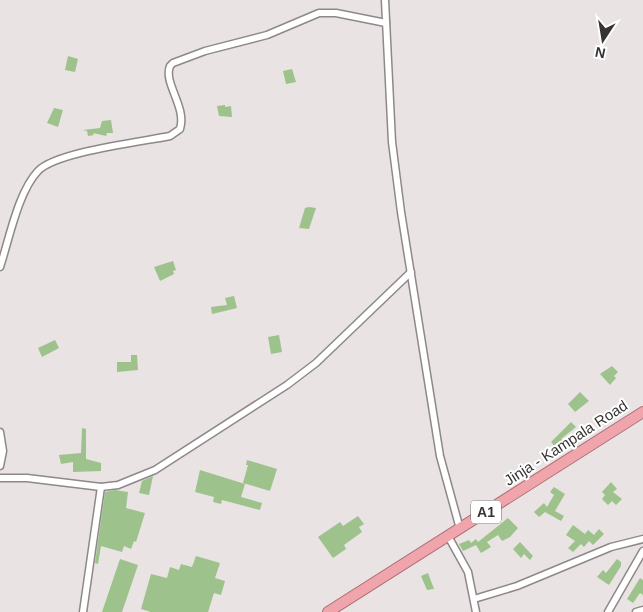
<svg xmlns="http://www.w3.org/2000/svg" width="643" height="612" font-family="Helvetica,sans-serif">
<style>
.building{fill:#9dc28c}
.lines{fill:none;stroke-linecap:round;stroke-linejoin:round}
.minor-casing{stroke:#8e8889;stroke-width:9}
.trunk-casing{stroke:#ac6e73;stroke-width:12}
.minor{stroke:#fff;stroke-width:6}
.trunk{stroke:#f0a4ab;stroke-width:10}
.labels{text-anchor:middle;stroke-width:4;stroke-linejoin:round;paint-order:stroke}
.shield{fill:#fff;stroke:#727070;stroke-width:1}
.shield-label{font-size:14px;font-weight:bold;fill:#363333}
.street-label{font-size:15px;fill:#363333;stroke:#fff}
</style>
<rect width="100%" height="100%" fill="#e9e3e4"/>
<g class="building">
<path d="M 68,56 L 78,59 L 75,72 L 65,70 Z"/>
<path d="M 292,69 L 296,82 L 286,84 L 283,71 Z"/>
<path d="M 225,105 L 225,107 L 231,106 L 232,117 L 219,116 L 217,106 Z"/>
<path d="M 54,108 L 63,110 L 58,127 L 47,123 Z"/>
<path d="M 111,120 L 113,133 L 107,133 L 106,136 L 93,133 L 94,135 L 88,136 L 87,131 L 83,130 L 100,128 L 102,121 Z"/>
<path d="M 309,207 L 316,208 L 309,229 L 299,228 L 305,208 Z"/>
<path d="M 173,261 L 176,270 L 173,271 L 174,274 L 160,281 L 154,267 Z"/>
<path d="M 234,296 L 237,308 L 212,314 L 211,307 L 227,305 L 225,298 Z"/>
<path d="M 279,335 L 282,352 L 271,354 L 268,337 Z"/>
<path d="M 55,340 L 59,348 L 42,357 L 38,348 Z"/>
<path d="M 131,355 L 137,355 L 138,370 L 117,372 L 117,362 L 131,362 Z"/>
<path d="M 612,366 L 618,372 L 614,376 L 616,378 L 610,385 L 600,374 Z"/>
<path d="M 580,392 L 589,401 L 575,412 L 568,404 Z"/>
<path d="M 571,422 L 576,427 L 561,439 L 563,440 L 555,447 L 551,442 Z"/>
<path d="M 82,428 L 86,429 L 86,459 L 101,463 L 101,471 L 73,472 L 73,462 L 61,464 L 59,455 L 81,453 Z"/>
<path d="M 247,460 L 277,469 L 270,491 L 243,483 L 248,465 L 246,465 Z"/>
<path d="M 200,470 L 245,484 L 241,497 L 262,503 L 260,510 L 222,500 L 221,504 L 213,502 L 214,497 L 195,492 Z"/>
<path d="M 153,476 L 149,495 L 139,493 L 142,481 Z"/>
<path d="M 611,482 L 617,489 L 613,492 L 622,499 L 616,505 L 612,501 L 608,505 L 602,499 L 605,495 L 602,492 Z"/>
<path d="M 554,487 L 565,494 L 555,511 L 564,516 L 561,521 L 545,512 L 539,517 L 534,512 L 544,503 L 547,507 L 554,495 L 550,492 Z"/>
<path d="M 115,490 L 128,492 L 126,508 L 145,513 L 136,542 L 134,541 L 131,549 L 124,546 L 122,552 L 101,546 L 98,564 L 95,563 L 105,492 Z"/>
<path d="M 358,516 L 364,524 L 359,527 L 362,532 L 344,545 L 346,549 L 333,558 L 318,537 L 340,522 L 343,526 Z"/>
<path d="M 508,518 L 518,528 L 510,537 L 502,541 L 498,535 L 487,542 L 491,547 L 481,553 L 476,545 L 463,551 L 459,544 L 469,540 L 471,543 L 476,539 L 478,542 Z"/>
<path d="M 573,525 L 585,534 L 588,530 L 594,535 L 599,529 L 604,534 L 593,545 L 589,541 L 584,547 L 581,544 L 573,552 L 568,548 L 575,541 L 566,535 Z"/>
<path d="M 520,542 L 533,556 L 530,560 L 524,554 L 521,558 L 513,549 Z"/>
<path d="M 196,556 L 220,563 L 215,578 L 225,581 L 221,595 L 214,593 L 208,612 L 151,612 L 141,609 L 151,574 L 167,578 L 170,567 L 179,570 L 181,564 L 192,567 Z"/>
<path d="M 120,559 L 138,565 L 122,612 L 102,612 Z"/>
<path d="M 617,559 L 621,562 L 621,566 L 609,585 L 597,577 L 603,570 L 606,573 Z"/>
<path d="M 428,573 L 434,589 L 427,590 L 421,576 Z"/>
<path d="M 640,578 L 643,580 L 643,595 L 640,593 L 633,603 L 627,599 Z"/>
</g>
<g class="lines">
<defs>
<g id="minor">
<path d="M 385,0 L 392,142 L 401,212 L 440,456 L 460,529"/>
<path d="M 0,267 C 9,240 18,192 38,171 C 56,152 140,142 170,136 L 180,129 C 187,107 163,83 170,66 L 173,63 L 205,51 L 267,35 L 319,13 L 336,13 L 386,23"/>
<path d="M 0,432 L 3,451 L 0,466"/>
<path d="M 0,478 L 27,478 L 101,487 L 118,485 L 155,470 L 287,385 L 316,363 L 411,272"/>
<path d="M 448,536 L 468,572 L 476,612"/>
<path d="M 474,599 L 517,586 L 611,547 L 643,539"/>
<path d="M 83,612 L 101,487"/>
<path d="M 608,612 L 643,551"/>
<path d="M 636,612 L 643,610"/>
</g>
<path id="trunk" d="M 328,612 L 643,412"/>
</defs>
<use href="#minor" class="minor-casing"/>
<use href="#trunk" class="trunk-casing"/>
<use href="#minor" class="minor"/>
<use href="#trunk" class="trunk"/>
</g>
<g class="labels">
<rect class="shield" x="471" y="500.5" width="30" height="23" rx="4"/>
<g class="shield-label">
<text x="486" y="517">A1</text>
</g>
<g class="street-label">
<text transform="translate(566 443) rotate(-33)" y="5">Jinja - Kampala Road</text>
</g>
</g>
<g transform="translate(603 40) rotate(192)" stroke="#ffffff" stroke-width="4" paint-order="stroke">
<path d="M0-4L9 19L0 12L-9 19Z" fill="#363333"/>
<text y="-8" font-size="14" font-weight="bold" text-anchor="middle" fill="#363333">N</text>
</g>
</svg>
